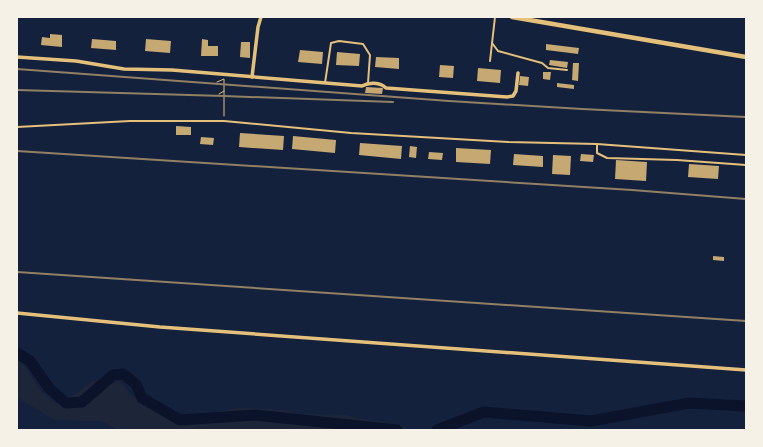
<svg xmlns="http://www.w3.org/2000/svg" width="763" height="447" font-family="'DejaVu Sans',sans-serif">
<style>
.green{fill:#1d2539}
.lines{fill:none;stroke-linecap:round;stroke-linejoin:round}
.river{stroke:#0b132b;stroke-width:11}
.building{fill:#c6a872}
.path{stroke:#e5c07b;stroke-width:1}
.service{stroke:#e5c07b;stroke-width:2}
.minor{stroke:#e5c07b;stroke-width:3.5}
.tertiary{stroke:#e5c07b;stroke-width:4.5}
.rail{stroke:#918062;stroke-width:2}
</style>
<rect width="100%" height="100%" fill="#14213d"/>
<path class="green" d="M 17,359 L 22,362 L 41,391 L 56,404 L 77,393 L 92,381 L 108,385 L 119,381 L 131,395 L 156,411 L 182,416 L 203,414 L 238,408 L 269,409 L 289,411 L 301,414 L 346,415 L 355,418 L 401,425 L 408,430 L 118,430 L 101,421 L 55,420 L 17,398 Z"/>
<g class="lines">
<g class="river">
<path d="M 17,353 L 30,361 L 49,388 L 66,403 L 82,402 L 113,375 L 123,374 L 136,384 L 142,398 L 180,420 L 255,415 L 397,430"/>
<path d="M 437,430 L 484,412 L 591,421 L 689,403 L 746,406"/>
</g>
</g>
<g class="building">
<path d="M 50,34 L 62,35 L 62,47 L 41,45 L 42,37 L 50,38 Z"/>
<path d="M 92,39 L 116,41 L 116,50 L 91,48 Z"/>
<path d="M 146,39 L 171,41 L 170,53 L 145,51 Z"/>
<path d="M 202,39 L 208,40 L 208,46 L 218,46 L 218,56 L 201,56 Z"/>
<path d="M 241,42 L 250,42 L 250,58 L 240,57 Z"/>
<path d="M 546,44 L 579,48 L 578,54 L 546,50 Z"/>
<path d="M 300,50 L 323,52 L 322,64 L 298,62 Z"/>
<path d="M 337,52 L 360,54 L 359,66 L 336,65 Z"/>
<path d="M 376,57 L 399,58 L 399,69 L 375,67 Z"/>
<path d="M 550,60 L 568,62 L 567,68 L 549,65 Z"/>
<path d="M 573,63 L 579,63 L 578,81 L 572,80 Z"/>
<path d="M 440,65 L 454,66 L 453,78 L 439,77 Z"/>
<path d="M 478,68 L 501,70 L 500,83 L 477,81 Z"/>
<path d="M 543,72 L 551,72 L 550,80 L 543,79 Z"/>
<path d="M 520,76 L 529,77 L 528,86 L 519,85 Z"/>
<path d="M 557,83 L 574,85 L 574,89 L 557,87 Z"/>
<path d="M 366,87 L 383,88 L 382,94 L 365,93 Z"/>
<path d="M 176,126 L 191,127 L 191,135 L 176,135 Z"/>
<path d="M 240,133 L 284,136 L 283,150 L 239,147 Z"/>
<path d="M 293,136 L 336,140 L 335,153 L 292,149 Z"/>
<path d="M 201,137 L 214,138 L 213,145 L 200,144 Z"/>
<path d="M 360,143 L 402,146 L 401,159 L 359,155 Z"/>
<path d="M 410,146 L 417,147 L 416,158 L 409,157 Z"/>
<path d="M 456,148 L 491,150 L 490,164 L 456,162 Z"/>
<path d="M 429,152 L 443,153 L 442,160 L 428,159 Z"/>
<path d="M 514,154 L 543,156 L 543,167 L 513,165 Z"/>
<path d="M 581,154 L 594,155 L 593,162 L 580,161 Z"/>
<path d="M 553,155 L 571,156 L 570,175 L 552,174 Z"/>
<path d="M 616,160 L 647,162 L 646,181 L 615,179 Z"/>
<path d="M 689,164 L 719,166 L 718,179 L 688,177 Z"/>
<path d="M 713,256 L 724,257 L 724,261 L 713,260 Z"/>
</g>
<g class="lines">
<g class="path">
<path d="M 217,82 L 224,79 L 224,116"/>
<path d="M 219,94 L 224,91"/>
</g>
<g class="service">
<path d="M 492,43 L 498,51 L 542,63 L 548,68 L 567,70"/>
<path d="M 490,61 L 495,17"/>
<path d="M 325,83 L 331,43 L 339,41 L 363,44 L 370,55 L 368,83"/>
<path d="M 17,127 L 130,121 L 224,121 L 351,133 L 508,142 L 597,144 L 746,155"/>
<path d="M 597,144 L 597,153 L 607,158 L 677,160 L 746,165"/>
</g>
<g class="minor">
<path d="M 17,57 L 76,61 L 124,69 L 172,70 L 362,86 C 369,82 380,82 386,88 L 507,97 L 513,96 L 516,91 L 518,73"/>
<path d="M 252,77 L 258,27 L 261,17"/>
<path d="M 17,313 L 160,327 L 746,370"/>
</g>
<path class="tertiary" d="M 512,17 L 746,57"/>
<g class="rail">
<path d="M 17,69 L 449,101 L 582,109 L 746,117"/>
<path d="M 17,90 L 224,96 L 393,102"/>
<path d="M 17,151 L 632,190 L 746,199"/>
<path d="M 17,272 L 746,321"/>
</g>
</g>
<rect width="763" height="447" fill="none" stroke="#f6f1e7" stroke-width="36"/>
</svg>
